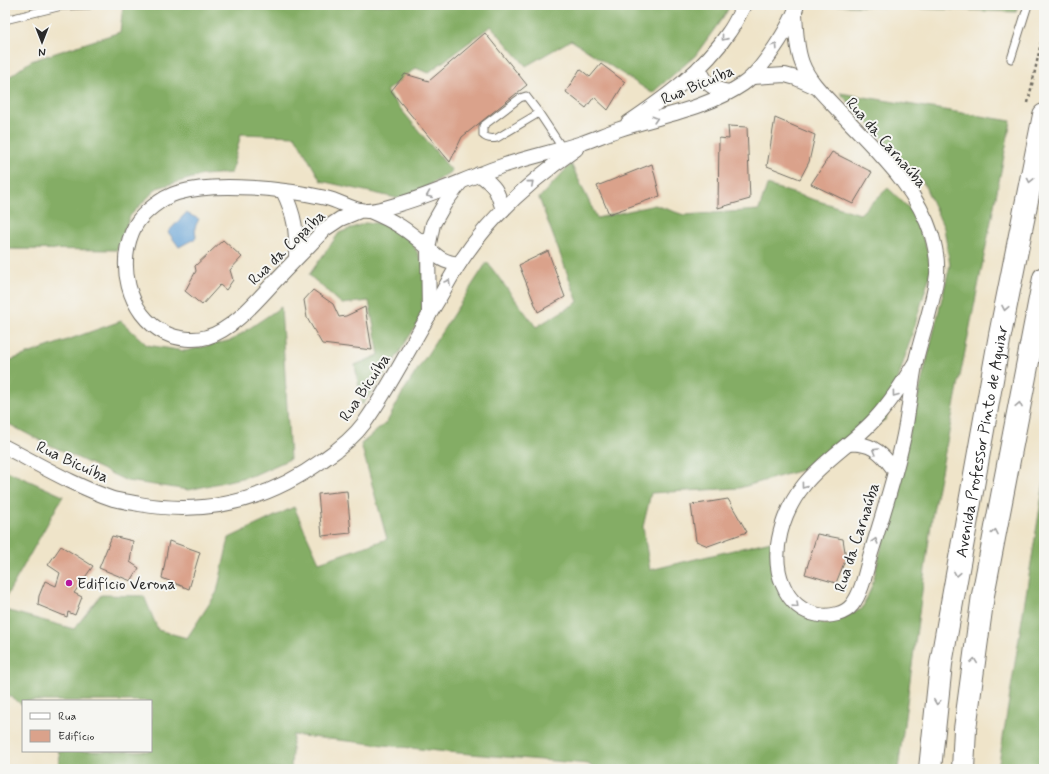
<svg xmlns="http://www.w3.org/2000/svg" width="1049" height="774" font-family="Mynerve,sans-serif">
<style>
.forest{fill:#84ad65;stroke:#586c48}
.water{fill:#63a1d5;stroke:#476680}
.building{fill:#daa28b}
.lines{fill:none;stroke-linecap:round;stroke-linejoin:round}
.service-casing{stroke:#706c62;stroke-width:9}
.minor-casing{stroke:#706c62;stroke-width:16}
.primary-casing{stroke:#706c62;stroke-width:24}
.path{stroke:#706c62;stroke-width:2.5;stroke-dasharray:3 3;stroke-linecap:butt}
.service{stroke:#fff;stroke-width:7}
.minor{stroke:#fff;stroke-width:14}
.primary{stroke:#fff;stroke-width:22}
.oneway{stroke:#a0a0a0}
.poi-dot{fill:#b5179e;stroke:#f6f6f2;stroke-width:1.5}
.labels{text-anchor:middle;stroke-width:4;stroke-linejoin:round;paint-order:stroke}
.street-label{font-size:16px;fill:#2b2b2b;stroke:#f6f6f2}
.poi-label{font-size:16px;fill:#2b2b2b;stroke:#f6f6f2;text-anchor:start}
</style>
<rect width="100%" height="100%" fill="#f6f6f2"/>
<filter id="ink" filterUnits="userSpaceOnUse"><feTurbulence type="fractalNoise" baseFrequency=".025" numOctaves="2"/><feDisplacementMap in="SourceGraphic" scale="8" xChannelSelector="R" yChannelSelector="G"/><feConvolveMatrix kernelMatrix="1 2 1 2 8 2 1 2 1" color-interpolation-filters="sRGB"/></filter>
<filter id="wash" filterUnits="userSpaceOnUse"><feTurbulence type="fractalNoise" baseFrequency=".012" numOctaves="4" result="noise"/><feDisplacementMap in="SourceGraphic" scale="16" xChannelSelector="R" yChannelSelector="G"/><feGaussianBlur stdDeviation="0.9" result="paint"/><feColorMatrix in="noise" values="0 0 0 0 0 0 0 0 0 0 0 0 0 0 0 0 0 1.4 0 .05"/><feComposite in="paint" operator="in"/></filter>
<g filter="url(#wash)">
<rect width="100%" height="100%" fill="#efe4c9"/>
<g class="forest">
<path d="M 123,5 L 730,5 L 726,13 L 695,56 L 652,93 L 571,40 L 526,66 L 491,26 L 428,73 L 416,68 L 386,91 L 452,171 L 405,200 L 321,181 L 295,136 L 241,134 L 231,173 L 203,175 L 157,188 L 130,216 L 117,250 L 5,249 L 5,80 L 31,61 L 120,32 Z"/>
<path d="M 828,5 L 1018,5 L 1016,12 Z"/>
<path d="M 840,93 L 1011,121 L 932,517 L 898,769 L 595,769 L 588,764 L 447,752 L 293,735 L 291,769 L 58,769 L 60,755 L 58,751 L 151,751 L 151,701 L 23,701 L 23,705 L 5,693 L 5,610 L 74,629 L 101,595 L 144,596 L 158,630 L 187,638 L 217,592 L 229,538 L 294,507 L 319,562 L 387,539 L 361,444 L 387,422 L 403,392 L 487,262 L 536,327 L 578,302 L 539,198 L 571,164 L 597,218 L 655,205 L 684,215 L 759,210 L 767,185 L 860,214 L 888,188 L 913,212 L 933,265 L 886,419 L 809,468 L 739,488 L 651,493 L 643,527 L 650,570 L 771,541 L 779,590 L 803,615 L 826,624 L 862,609 L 872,586 L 950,265 L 944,228 L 923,182 Z"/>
<path d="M 365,223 L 385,223 L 411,240 L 426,270 L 426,310 L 392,364 L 362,405 L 355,365 L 379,355 L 369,301 L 342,304 L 309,275 L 339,233 Z"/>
<path d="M 281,307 L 290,459 L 254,475 L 189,490 L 127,481 L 35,438 L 5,422 L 5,362 L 121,321 L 147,345 L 185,351 L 232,340 Z"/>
<path d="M 5,470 L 63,496 L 5,599 Z"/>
<path d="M 1044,482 L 1044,769 L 998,769 Z"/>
</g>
<path class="water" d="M 186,213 L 199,219 L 195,227 L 196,238 L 179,247 L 168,232 Z"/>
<g id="blocks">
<g class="building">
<path d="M 485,33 L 527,85 L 462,137 L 450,162 L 391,91 L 405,74 L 429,81 Z"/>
<path d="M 601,64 L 625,82 L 608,110 L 594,97 L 586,108 L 566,92 L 580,69 L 590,77 Z"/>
<path d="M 775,118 L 815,135 L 809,162 L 800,179 L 767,166 Z"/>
<path d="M 728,126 L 747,127 L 750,199 L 718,208 L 719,138 L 729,139 Z"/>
<path d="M 832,152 L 872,172 L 853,204 L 811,184 Z"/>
<path d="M 652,164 L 660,196 L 609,214 L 597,186 Z"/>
<path d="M 223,240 L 242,257 L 230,270 L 233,280 L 226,290 L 220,285 L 202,305 L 185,291 L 196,271 L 195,266 Z"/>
<path d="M 548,251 L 565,297 L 538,312 L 519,265 Z"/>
<path d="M 313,290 L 333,304 L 339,317 L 346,316 L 365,307 L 372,350 L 322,344 L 307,318 L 304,300 Z"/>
<path d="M 347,491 L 351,533 L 322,536 L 318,494 Z"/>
<path d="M 728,499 L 747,532 L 708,546 L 696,541 L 691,505 Z"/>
<path d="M 817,534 L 843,539 L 846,558 L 836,583 L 805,574 Z"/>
<path d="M 112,536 L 133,541 L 130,562 L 139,568 L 131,581 L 99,568 Z"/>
<path d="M 169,541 L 200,552 L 189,589 L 162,578 Z"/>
<path d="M 61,546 L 93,566 L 74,593 L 82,597 L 75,615 L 68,612 L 67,617 L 38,605 L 39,596 L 45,581 L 56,586 L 60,573 L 48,565 Z"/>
</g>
</g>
</g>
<g filter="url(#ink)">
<use href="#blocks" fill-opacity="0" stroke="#706c62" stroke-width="1"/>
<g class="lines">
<defs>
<g id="service">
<path d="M 5,20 L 62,6 L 90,5"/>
<path d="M 1011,59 L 1028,5"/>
<path d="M 539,113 L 497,138 C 492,139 487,139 483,135 L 483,126 L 520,98 L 526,96 L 539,113 L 563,149"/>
</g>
<g id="minor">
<path d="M 795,13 C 796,29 796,47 802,63 C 809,82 826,97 839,111 C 874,149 916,185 932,236 C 936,250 939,267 936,281 C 932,308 922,334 916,360 C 911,385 909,411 904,435 C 896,475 883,514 871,553 C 866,569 863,591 852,605 C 845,614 830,617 819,615 C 801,612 790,602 783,585 C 769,553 783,511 804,485 C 824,460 853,443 875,419 C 891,402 903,382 916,361"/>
<path d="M 699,68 C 706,84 711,89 729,92"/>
<path d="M 753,77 L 785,75 L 796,78 L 816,87"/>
<path d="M 628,123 C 665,98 704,70 729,32 C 735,24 739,14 744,5"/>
<path d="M 479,174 C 496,187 497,190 503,210"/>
<path d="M 283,191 C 295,215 297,232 296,258"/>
<path d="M 362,210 L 340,219 L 325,229 C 309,246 293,262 277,279 C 258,299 234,329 207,337 C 195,341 177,339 165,333 C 127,314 116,262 135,226 C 142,213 163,197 177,193 C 217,181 285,189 326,198 C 340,201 353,211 367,211 C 377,211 389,207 399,204 C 435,194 469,177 505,165 C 530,157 557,151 582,143 C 594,139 605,134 617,130 C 659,116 706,109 743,84 C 761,72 791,26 797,5"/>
<path d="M 370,211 C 394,221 408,230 428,248 L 429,315"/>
<path d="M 459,264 C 443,262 439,258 428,248 L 433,224 L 445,203 L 460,183"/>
<path d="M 848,444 C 853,444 859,443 864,445 C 878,448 887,460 895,471"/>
<path d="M 5,447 C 40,465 75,486 113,499 C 121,501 131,502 139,504 C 206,516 268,500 323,460 C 338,450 354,437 365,422 C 380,401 393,378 406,355 C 416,337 427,318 438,300 C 445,288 451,276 459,264 C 489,218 531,180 576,149"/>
</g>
<g id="primary">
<path id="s1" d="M 930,769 L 941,664 L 1000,335 L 1044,115"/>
<path d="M 963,769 L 965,729 L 983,595 L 1044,278"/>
</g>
</defs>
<use href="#service" class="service-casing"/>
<use href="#minor" class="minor-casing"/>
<use href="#primary" class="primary-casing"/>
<path class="path" d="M 1028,103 L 1044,29"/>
<use href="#service" class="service"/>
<use href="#minor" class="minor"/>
<use href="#primary" class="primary"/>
</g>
<defs><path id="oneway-chevron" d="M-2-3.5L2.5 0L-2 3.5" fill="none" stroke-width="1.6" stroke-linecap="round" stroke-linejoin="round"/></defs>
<g class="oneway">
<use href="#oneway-chevron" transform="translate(724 38) rotate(129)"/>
<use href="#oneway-chevron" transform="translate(775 46) rotate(-57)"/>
<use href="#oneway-chevron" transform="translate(655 119) rotate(-17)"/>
<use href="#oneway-chevron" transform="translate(1030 180) rotate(102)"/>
<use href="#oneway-chevron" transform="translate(531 183) rotate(-41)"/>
<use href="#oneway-chevron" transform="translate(429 195) rotate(159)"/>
<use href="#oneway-chevron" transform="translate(448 282) rotate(-60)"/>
<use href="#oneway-chevron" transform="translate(1005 308) rotate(101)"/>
<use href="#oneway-chevron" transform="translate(895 394) rotate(127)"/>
<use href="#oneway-chevron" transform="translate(1019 405) rotate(-79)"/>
<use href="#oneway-chevron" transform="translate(875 451) rotate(-149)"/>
<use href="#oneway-chevron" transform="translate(804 486) rotate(127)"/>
<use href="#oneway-chevron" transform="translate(995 532) rotate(-79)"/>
<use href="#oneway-chevron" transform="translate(875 541) rotate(-73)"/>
<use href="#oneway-chevron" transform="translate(957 574) rotate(100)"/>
<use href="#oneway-chevron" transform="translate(796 605) rotate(44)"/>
<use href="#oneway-chevron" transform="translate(974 661) rotate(-82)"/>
<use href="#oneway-chevron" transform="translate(937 702) rotate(97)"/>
</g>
</g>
<circle class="poi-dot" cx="69" cy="583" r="4"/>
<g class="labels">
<g class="street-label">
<text transform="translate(697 84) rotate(-23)" y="6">Rua Bicuíba</text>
<text transform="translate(887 142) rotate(49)" y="6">Rua da Carnaúba</text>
<text transform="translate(286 247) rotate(-44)" y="6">Rua da Copaíba</text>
<text transform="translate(364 387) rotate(-56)" y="6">Rua Bicuíba</text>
<text dy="6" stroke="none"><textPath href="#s1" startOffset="332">Avenida Professor Pinto de Aguiar</textPath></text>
<text transform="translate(73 461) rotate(25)" y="6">Rua Bicuíba</text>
<text transform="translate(856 537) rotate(-72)" y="6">Rua da Carnaúba</text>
</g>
<g class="poi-label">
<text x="77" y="589">Edifício Verona</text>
</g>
</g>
<rect width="1049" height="774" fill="none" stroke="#f6f6f2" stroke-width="20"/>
<rect x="22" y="700" width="130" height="52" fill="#f6f6f2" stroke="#a5a5a2"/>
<rect x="30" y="713" width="20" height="6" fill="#ffffff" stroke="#a5a5a2"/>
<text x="58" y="720" font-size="12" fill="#2b2b2b">Rua</text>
<rect x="30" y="730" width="20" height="12" fill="#daa28b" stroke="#a5a5a2"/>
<text x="58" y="740" font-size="12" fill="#2b2b2b">Edifício</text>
<g transform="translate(42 42) rotate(180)" stroke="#f6f6f2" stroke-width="3" paint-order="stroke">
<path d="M0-3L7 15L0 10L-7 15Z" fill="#2b2b2b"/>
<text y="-6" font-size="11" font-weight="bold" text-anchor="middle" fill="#2b2b2b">N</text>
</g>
</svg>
